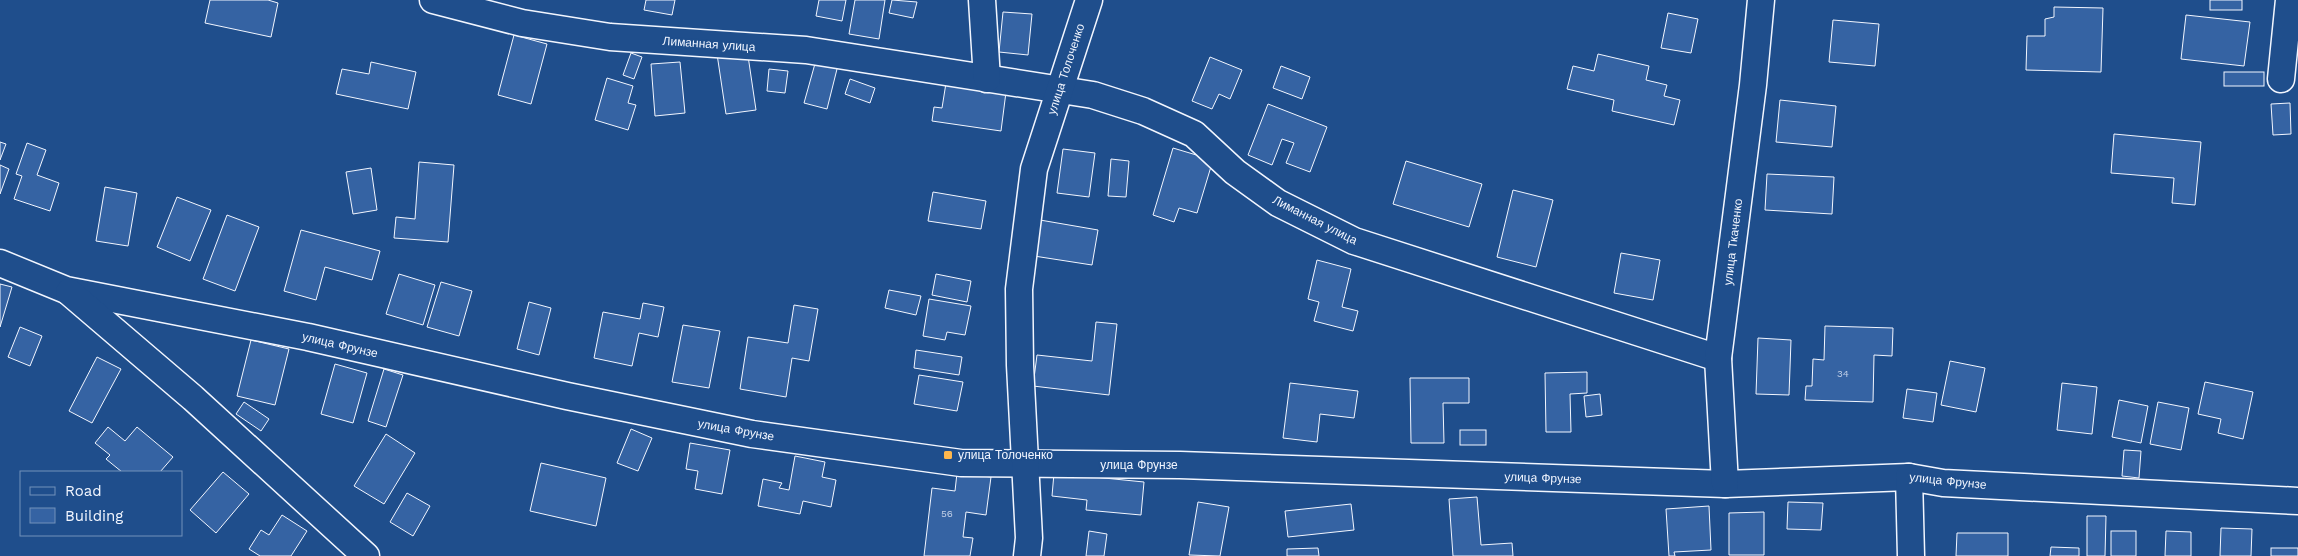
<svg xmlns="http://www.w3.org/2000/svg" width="2298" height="556" font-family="'Work Sans',sans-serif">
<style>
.building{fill:#3563a3;stroke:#f2f6ff}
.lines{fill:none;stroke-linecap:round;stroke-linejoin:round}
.minor-casing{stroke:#f2f6ff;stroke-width:29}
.minor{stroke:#1f4e8c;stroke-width:26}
.poi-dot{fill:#ffb74d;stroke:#1f4e8c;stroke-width:2}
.labels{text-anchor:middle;stroke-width:4;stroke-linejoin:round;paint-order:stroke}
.number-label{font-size:10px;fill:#c3d1e8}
.street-label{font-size:12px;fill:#f2f6ff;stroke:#1f4e8c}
.poi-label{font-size:12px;fill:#f2f6ff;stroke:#1f4e8c;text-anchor:start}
</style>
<rect width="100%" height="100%" fill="#1f4e8c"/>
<g class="building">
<path d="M 210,0 L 268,0 L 278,3 L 271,37 L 205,23 Z"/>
<path d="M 646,0 L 675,0 L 672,15 L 644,10 Z"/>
<path d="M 819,0 L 846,0 L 842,21 L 816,16 Z"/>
<path d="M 855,0 L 885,0 L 879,39 L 849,34 Z"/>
<path d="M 892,0 L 917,2 L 913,18 L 889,13 Z"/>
<rect x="2210" y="0" width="32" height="10"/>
<path d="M 2054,7 L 2103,8 L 2101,72 L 2026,70 L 2027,36 L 2045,36 L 2045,19 L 2054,17 Z"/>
<path d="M 1003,12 L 1032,14 L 1028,55 L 999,52 Z"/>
<path d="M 1668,13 L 1698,19 L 1691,53 L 1661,48 Z"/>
<path d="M 2186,15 L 2250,22 L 2244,66 L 2181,59 Z"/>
<path d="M 1833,20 L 1879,24 L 1875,66 L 1829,62 Z"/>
<path d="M 514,35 L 547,44 L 531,104 L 498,95 Z"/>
<path d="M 747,49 L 756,110 L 726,114 L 717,54 Z"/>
<path d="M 631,53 L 642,57 L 634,79 L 623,75 Z"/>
<path d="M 1598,54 L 1649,66 L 1646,80 L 1667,85 L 1664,96 L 1680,100 L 1674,125 L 1612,111 L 1614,100 L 1567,89 L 1573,66 L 1594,71 Z"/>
<path d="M 1210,57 L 1242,70 L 1230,99 L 1219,94 L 1212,109 L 1192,101 Z"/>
<path d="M 816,60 L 838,65 L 827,109 L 804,103 Z"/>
<path d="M 371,62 L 416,72 L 408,109 L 336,94 L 342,69 L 369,74 Z"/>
<path d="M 680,62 L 685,113 L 655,116 L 651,64 Z"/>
<path d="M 1281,66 L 1310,77 L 1302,99 L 1273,88 Z"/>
<path d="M 769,69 L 788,71 L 785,93 L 767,91 Z"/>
<rect x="2224" y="72" width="40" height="14"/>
<path d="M 607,78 L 633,86 L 628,103 L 636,105 L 628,130 L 595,120 Z"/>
<path d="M 850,79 L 875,88 L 870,103 L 845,94 Z"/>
<path d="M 946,83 L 1006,92 L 1001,131 L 932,121 L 934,107 L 942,108 Z"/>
<path d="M 1780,100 L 1836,106 L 1832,147 L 1776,142 Z"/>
<path d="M 2290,103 L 2291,134 L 2273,135 L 2271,104 Z"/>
<path d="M 1268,104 L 1327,127 L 1310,172 L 1286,163 L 1294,143 L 1282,139 L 1272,165 L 1248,155 Z"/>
<path d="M 2114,134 L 2201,142 L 2195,205 L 2172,203 L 2174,178 L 2111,173 Z"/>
<path d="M 0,142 L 6,144 L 0,160 Z"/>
<path d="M 27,143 L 46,150 L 37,175 L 59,183 L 50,211 L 14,199 L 22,176 L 16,174 Z"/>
<path d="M 1173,148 L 1213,160 L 1197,213 L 1179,208 L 1174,222 L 1153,215 Z"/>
<path d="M 1063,149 L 1095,153 L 1089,197 L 1057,193 Z"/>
<path d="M 1111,159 L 1129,161 L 1126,197 L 1108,196 Z"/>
<path d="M 1406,161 L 1482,184 L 1469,227 L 1393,204 Z"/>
<path d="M 419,162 L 454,165 L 448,242 L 394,238 L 396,217 L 415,219 Z"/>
<path d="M 0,165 L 9,169 L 0,194 Z"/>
<path d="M 371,168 L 377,210 L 353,214 L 346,172 Z"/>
<path d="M 1767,174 L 1834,177 L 1832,214 L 1765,210 Z"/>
<path d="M 105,187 L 137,193 L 128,246 L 96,241 Z"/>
<path d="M 1513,190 L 1553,200 L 1536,267 L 1497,257 Z"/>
<path d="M 933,192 L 986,201 L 981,229 L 928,221 Z"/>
<path d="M 177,197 L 211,210 L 190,261 L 157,247 Z"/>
<path d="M 227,215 L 259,227 L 235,291 L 203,279 Z"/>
<path d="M 1040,220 L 1098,230 L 1092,265 L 1034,256 Z"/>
<path d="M 301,230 L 380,251 L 372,280 L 325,267 L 316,300 L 284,291 Z"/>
<path d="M 1621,253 L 1660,260 L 1653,300 L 1614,293 Z"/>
<path d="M 1317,260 L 1351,269 L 1342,307 L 1358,311 L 1353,331 L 1314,321 L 1319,302 L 1308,299 Z"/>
<path d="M 399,274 L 435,285 L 423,325 L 386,314 Z"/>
<path d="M 936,274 L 971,281 L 967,302 L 932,295 Z"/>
<path d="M 441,282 L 472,291 L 459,336 L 427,327 Z"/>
<path d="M 0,284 L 12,287 L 0,327 Z"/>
<path d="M 889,290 L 921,296 L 916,315 L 885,308 Z"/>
<path d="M 929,299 L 971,306 L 965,335 L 947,332 L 945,340 L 923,336 Z"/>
<path d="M 529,302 L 551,308 L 539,355 L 517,349 Z"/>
<path d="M 643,303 L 664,307 L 658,337 L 639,333 L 632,366 L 594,358 L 603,312 L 640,319 Z"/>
<path d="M 794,305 L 818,309 L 809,361 L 792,358 L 786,397 L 740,389 L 748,337 L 788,343 Z"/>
<path d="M 1096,322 L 1117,324 L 1109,395 L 1033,386 L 1037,355 L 1092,361 Z"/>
<path d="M 683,325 L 720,331 L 709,388 L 672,382 Z"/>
<path d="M 1825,326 L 1893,328 L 1892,356 L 1874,355 L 1873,402 L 1805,400 L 1806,386 L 1812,386 L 1813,359 L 1824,360 Z"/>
<path d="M 20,327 L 42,336 L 30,366 L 8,357 Z"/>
<path d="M 1758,338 L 1791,340 L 1789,395 L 1756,394 Z"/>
<path d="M 251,340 L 289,349 L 275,405 L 237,396 Z"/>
<path d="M 916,350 L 962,357 L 959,375 L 914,368 Z"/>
<path d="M 97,357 L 121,369 L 92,423 L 69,411 Z"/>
<path d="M 1950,361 L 1985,368 L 1976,412 L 1941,405 Z"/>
<path d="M 335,364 L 367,373 L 353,423 L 321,414 Z"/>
<path d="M 384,369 L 403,375 L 386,427 L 368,421 Z"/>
<path d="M 1587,372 L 1587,393 L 1570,394 L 1571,432 L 1546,432 L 1545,373 Z"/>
<path d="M 919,375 L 963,382 L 957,411 L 914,404 Z"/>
<path d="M 1410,378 L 1469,378 L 1469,403 L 1443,403 L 1444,443 L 1411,443 Z"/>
<path d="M 2205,382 L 2253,392 L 2243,439 L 2218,433 L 2221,419 L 2198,414 Z"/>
<path d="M 1290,383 L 1358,391 L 1354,418 L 1320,414 L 1317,442 L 1283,438 Z"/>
<path d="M 2062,383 L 2097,387 L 2092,434 L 2057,430 Z"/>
<path d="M 1907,389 L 1937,393 L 1933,422 L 1903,418 Z"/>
<path d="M 1600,394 L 1602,415 L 1586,417 L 1584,396 Z"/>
<path d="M 2119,400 L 2148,406 L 2141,443 L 2112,437 Z"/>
<path d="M 244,402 L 269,419 L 261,431 L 236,414 Z"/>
<path d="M 2158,402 L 2189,408 L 2181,450 L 2150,444 Z"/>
<path d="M 108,427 L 125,441 L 137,427 L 173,457 L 160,472 L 122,472 L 106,459 L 110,455 L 95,443 Z"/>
<path d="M 631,429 L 652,438 L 638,471 L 617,463 Z"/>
<rect x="1460" y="430" width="26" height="15"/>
<path d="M 386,434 L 415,453 L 384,504 L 354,486 Z"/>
<path d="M 690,443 L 730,450 L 722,494 L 695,489 L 698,471 L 686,469 Z"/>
<path d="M 2124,450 L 2141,451 L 2139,478 L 2122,476 Z"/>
<path d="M 795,456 L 825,462 L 822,477 L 836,480 L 831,507 L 803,501 L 800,514 L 758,506 L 763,479 L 782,483 L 779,488 L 789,490 Z"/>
<path d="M 541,463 L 606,478 L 596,526 L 530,511 Z"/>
<path d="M 223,472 L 249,494 L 216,533 L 190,510 Z"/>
<path d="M 957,473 L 991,477 L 986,515 L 966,512 L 963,537 L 973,538 L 970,556 L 924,556 L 932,488 L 955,491 Z"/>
<path d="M 1054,473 L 1144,482 L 1141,515 L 1086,510 L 1087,500 L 1052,496 Z"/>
<path d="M 407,493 L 430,506 L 413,536 L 390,522 Z"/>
<path d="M 1477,497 L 1481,545 L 1512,543 L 1513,556 L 1453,556 L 1449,499 Z"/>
<path d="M 1198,502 L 1229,507 L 1220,556 L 1189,555 Z"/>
<path d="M 1788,502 L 1823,503 L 1821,530 L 1787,529 Z"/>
<path d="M 1351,504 L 1354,530 L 1288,537 L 1285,511 Z"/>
<path d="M 1709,506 L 1711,550 L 1674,552 L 1675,556 L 1669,556 L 1666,509 Z"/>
<path d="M 1764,512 L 1764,555 L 1729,555 L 1729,513 Z"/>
<path d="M 282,515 L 307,531 L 291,556 L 260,556 L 249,549 L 261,530 L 269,535 Z"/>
<path d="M 2087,516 L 2106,516 L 2105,556 L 2087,556 Z"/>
<path d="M 2221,528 L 2252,529 L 2251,556 L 2220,556 Z"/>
<path d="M 1089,531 L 1107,534 L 1104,556 L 1086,556 Z"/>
<rect x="2111" y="531" width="25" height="25"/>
<path d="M 2166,531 L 2191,532 L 2191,556 L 2165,556 Z"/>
<path d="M 1957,533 L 2008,533 L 2008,556 L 1956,556 Z"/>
<path d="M 2051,547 L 2079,548 L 2079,556 L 2050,556 Z"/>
<path d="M 1318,548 L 1319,556 L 1287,556 L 1287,549 Z"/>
<rect x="2271" y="548" width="27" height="8"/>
</g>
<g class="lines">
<defs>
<g id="minor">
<path d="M 433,0 L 522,23 L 610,37 L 806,50 L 1093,95 L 1143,111 L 1194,134 L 1235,172 L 1278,203 L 1354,241 L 1718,358"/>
<path d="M 982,0 L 987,79"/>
<path d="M 2281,79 L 2289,0"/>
<path d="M 0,263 L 66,290 L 308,337 L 567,396 L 752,434 L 961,463 L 1180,465 L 1725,484 L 1909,477 L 1943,483 L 2298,501"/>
<path d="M 69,292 L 193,398 L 366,556"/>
<path d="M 1909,477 L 1911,556"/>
<path d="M 1725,484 L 1718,358 L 1753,85 L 1761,0"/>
<path d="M 1027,556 L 1029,538 L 1020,365 L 1019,289 L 1034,169 L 1089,0"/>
</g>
</defs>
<use href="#minor" class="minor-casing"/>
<use href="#minor" class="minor"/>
</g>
<rect class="poi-dot" x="943" y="450" width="10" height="10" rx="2.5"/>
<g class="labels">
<g class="number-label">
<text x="1843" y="377">34</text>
<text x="947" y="517">56</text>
</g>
<g class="street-label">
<text transform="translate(709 44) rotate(4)" y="4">Лиманная улица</text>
<text transform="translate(1066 69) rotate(-72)" y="4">улица Толоченко</text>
<text transform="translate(1315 220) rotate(27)" y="4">Лиманная улица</text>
<text transform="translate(1733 242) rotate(-83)" y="4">улица Ткаченко</text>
<text transform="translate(340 345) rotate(13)" y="4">улица Фрунзе</text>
<text transform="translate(736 430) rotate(10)" y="4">улица Фрунзе</text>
<text x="1139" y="469">улица Фрунзе</text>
<text transform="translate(1543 478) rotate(2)" y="4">улица Фрунзе</text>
<text transform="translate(1948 481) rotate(6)" y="4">улица Фрунзе</text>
</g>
<g class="poi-label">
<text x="958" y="459">улица Толоченко</text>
</g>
</g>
<rect x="20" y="471" width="162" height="65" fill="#1f4e8c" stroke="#7391ba"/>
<rect x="30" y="487" width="25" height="8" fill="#1f4e8c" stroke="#7391ba"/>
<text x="65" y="496" font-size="15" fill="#f2f6ff">Road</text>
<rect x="30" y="508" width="25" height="15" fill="#3563a3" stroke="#7391ba"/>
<text x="65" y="521" font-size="15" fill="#f2f6ff">Building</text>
</svg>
